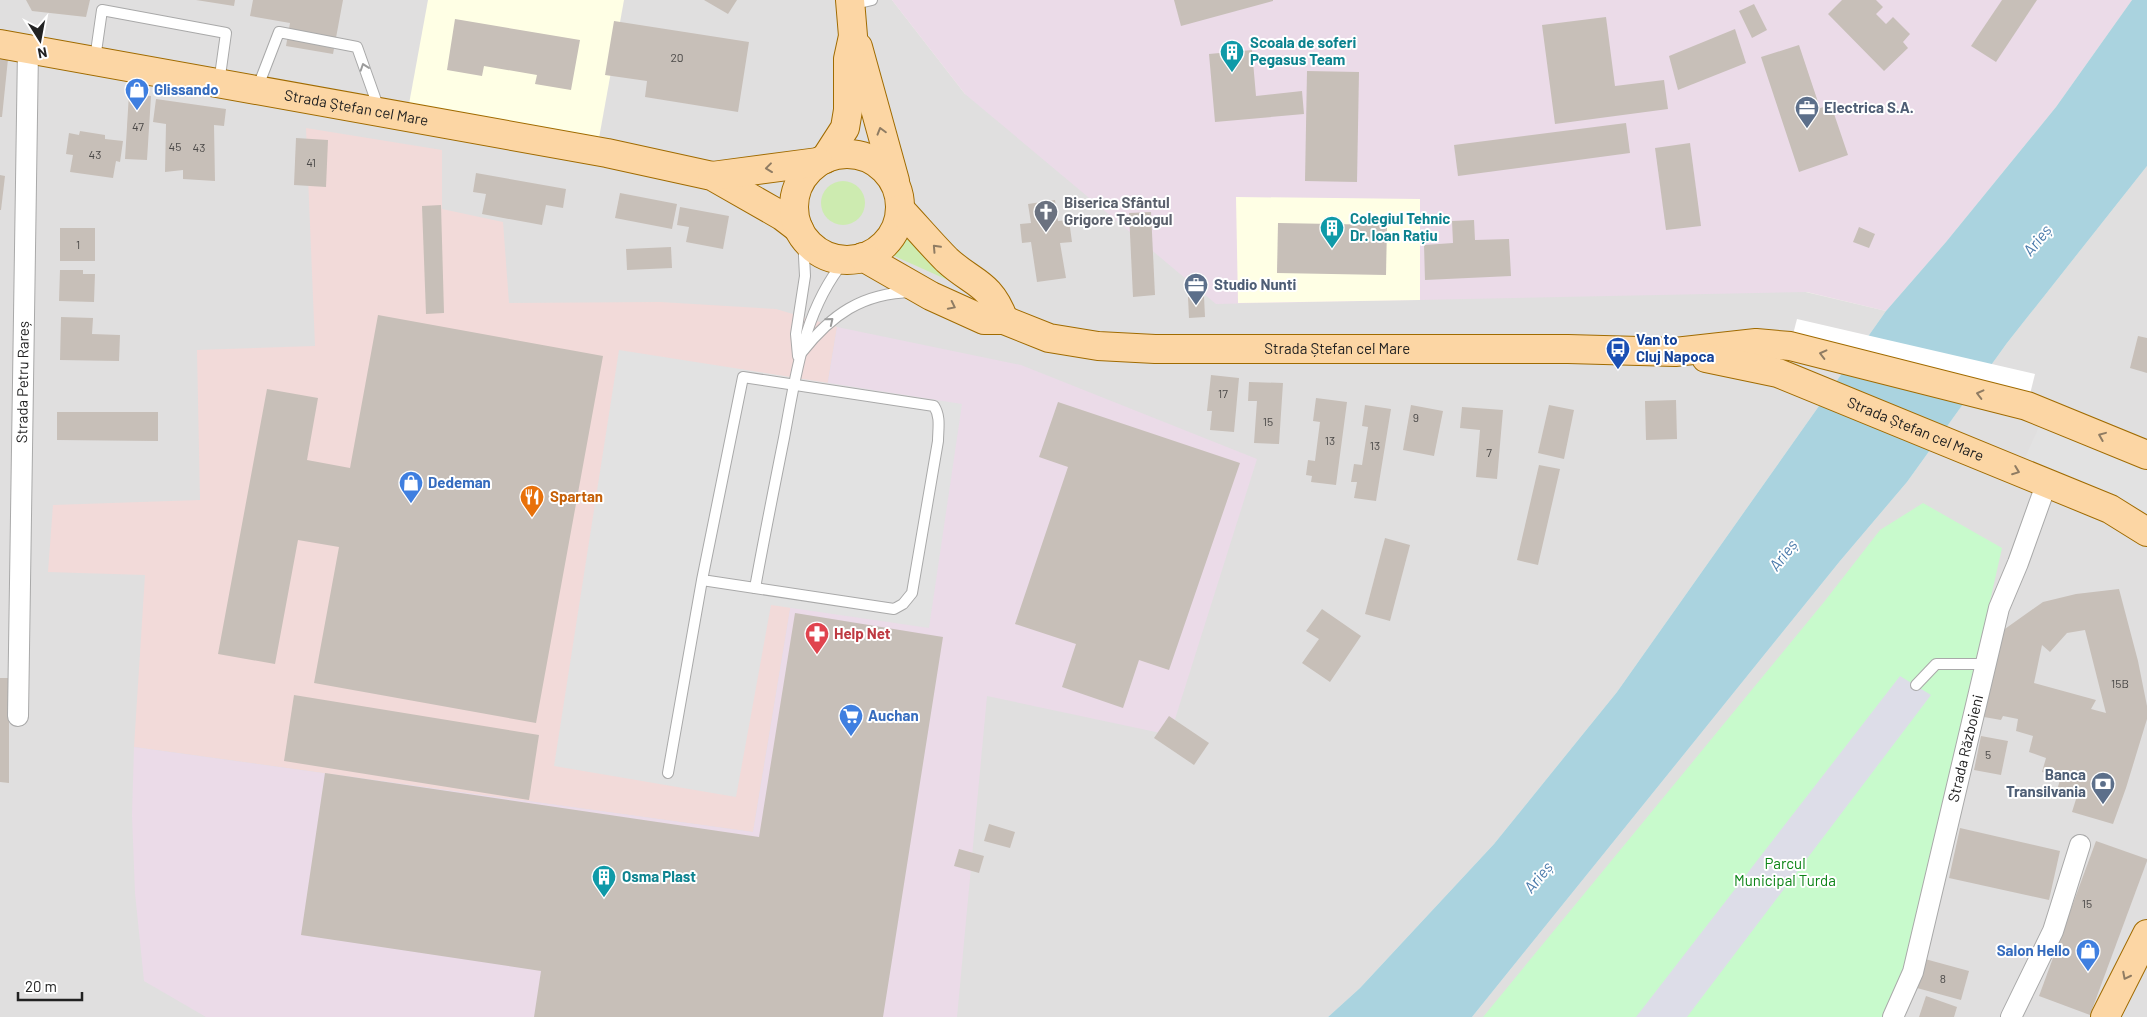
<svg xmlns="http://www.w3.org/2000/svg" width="2147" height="1017" font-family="Barlow,sans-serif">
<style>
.residential{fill:#e0dfdf}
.commercial{fill:#f2dad9}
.industrial{fill:#ebdbe8}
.education{fill:#ffffe5}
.grass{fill:#cdebb0}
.park{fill:#c8facc}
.parking{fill:#e2e2e2}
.plaza{fill:#dddde8}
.water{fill:#aad3df}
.pier{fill:#fff}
.building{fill:#c7bfb8;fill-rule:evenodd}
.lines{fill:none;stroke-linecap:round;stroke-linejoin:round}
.service-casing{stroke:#a9a9a9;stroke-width:12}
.minor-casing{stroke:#a9a9a9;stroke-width:22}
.primary-casing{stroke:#a06b00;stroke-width:30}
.service{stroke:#fff;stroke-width:10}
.minor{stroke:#fff;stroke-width:20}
.primary{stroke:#fcd6a4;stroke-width:28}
.oneway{stroke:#9c9c9c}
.oneway2{stroke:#8f7c63}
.labels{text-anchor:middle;stroke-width:4;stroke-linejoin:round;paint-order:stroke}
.number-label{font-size:12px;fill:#4b4948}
.culture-label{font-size:15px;font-weight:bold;fill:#0d838f;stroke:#fff;text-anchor:start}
.shop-label{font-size:15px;font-weight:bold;fill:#366cbe;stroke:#fff;text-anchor:start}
.service-label{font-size:15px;font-weight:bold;fill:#4e5e75;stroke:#fff;text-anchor:start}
.street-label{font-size:15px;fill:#222;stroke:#fff}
.worship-label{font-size:15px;font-weight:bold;fill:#5b616d;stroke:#fff;text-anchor:start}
.transit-label{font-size:15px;font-weight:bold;fill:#164399;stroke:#fff;text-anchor:start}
.food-label{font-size:15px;font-weight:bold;fill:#c56008;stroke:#fff;text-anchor:start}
.health-label{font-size:15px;font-weight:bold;fill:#be3a42;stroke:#fff;text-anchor:start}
.park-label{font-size:15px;fill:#0c8416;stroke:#fff}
.water-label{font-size:16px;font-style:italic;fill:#4a7aab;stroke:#fff}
</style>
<rect width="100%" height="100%" fill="#f2efe9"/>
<g class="residential">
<path d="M 0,0 L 892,0 L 965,94 L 1886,311 L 1617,692 L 1494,844 L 1360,988 L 1328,1017 L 0,1017 Z"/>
<path d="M 2147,166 L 2147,1017 L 1472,1017 L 1840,561 L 1907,482 L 2007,343 Z"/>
</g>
<path class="commercial" d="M 306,128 L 442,150 L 442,209 L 503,222 L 509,303 L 660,302 L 776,309 L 837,327 L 753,832 L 134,747 L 145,575 L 48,572 L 53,505 L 200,500 L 197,350 L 315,346 Z"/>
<g class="industrial">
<path d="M 892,0 L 2132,0 L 2056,107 L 1946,242 L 1886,311 L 1807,292 L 1216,304 L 965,94 Z"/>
<path d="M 837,327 L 1021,365 L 1257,459 L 1170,735 L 987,696 L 957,1017 L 206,1017 L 144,981 L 135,893 L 132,815 L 134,747 L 753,832 Z"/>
</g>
<g class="education">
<path d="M 428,0 L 624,0 L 599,138 L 409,104 Z"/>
<path d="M 1236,197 L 1420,199 L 1420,300 L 1238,303 Z"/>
</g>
<g class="grass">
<circle cx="843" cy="203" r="22"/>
<path d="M 904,231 L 950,281 L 883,251 L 899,243 Z"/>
</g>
<path class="park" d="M 1923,503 L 2002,548 L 1907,969 L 1885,1017 L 1483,1017 L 1824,602 L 1880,530 Z"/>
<g class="parking">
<path d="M 619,350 L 962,404 L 929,628 L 771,605 L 736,797 L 554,766 Z"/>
<path d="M 2043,418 L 2147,464 L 2147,512 L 2025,458 Z"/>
</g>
<path class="plaza" d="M 1900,676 L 1931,695 L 1687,1017 L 1636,1017 Z"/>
<path class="water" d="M 2132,0 L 2147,0 L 2147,166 L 2007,343 L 1907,482 L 1840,561 L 1472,1017 L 1328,1017 L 1360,988 L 1494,844 L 1617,692 L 1886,311 L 1946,242 L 2056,107 Z"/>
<path class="pier" d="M 1797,319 L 2035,374 L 2027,406 L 1790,346 Z"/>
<g class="building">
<path d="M 26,0 L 90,0 L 86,17 L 32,11 Z"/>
<path d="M 196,0 L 235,0 L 234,6 Z"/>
<path d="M 253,0 L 343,0 L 333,54 L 286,46 L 290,23 L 250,16 Z"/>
<path d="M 704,0 L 737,0 L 728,14 Z"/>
<path d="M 1174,0 L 1273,0 L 1273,1 L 1181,26 Z"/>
<path d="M 1842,0 L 1876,0 L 1883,7 L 1876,14 L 1886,24 L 1893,17 L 1910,34 L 1903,42 L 1908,48 L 1884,71 L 1828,14 Z"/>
<path d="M 2002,0 L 2037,0 L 1996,62 L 1971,46 Z"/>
<path d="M 1754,4 L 1767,30 L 1752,38 L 1739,11 Z"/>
<path d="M 1606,17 L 1615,86 L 1664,80 L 1668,109 L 1555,124 L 1542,25 Z"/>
<path d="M 455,19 L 580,40 L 571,90 L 535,84 L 537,75 L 484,66 L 482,76 L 447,70 Z"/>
<path d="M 614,21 L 749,42 L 738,112 L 645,97 L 647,81 L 605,75 Z"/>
<path d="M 1735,29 L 1746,63 L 1678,90 L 1669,56 Z"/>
<path d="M 1799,45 L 1820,108 L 1831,105 L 1848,155 L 1799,172 L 1761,57 Z"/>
<path d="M 1252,50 L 1256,96 L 1302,91 L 1304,114 L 1215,122 L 1209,54 Z"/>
<path d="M 0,59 L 8,59 L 2,117 L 0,117 Z"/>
<path d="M 1307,71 L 1359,72 L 1357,182 L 1305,181 Z"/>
<path d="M 129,94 L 151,96 L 147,160 L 125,159 Z"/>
<path d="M 156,99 L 226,109 L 224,126 L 214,125 L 215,181 L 183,179 L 183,170 L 165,172 L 166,124 L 153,122 Z"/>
<path d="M 1626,123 L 1630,153 L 1458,176 L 1454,145 Z"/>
<path d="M 80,131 L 105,135 L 105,139 L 123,141 L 120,162 L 116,161 L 113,178 L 70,172 L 73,155 L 66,154 L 69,133 L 79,135 Z"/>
<path d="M 296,138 L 328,140 L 326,187 L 294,185 Z"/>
<path d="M 1690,143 L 1701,226 L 1666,230 L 1655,148 Z"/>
<path d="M 476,173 L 566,189 L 563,208 L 546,205 L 542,225 L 482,214 L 486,194 L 473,192 Z"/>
<path d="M 0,175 L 5,176 L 1,210 L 0,210 Z"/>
<path d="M 620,193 L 677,204 L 672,229 L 615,218 Z"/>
<path d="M 1055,200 L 1058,221 L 1069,220 L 1072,242 L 1060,243 L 1066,278 L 1037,282 L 1031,242 L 1022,243 L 1020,224 L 1031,223 L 1028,204 Z"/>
<path d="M 441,205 L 444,313 L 426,314 L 422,206 Z"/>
<path d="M 680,207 L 729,216 L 723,249 L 686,242 L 689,227 L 677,225 Z"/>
<path d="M 1151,212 L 1155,295 L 1133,297 L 1129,213 Z"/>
<path d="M 1474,220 L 1475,240 L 1509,239 L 1511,276 L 1425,280 L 1424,245 L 1453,243 L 1452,221 Z"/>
<path d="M 1278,223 L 1387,225 L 1386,275 L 1277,273 Z"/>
<path d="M 1859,227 L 1875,234 L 1869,248 L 1853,242 Z"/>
<rect x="60" y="228" width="35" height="33"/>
<path d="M 671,247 L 672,268 L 627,270 L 626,249 Z"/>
<path d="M 60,270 L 83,270 L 83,274 L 95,274 L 94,302 L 59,301 Z"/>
<path d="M 1204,296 L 1205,317 L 1189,318 L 1188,297 Z"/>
<path d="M 378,315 L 603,356 L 536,723 L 314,683 L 339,547 L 298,540 L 275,664 L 218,654 L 267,389 L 318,398 L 307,460 L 350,468 Z"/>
<path d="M 61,317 L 93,318 L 92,334 L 120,335 L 119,361 L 60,360 Z"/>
<path d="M 2138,336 L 2147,338 L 2147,373 L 2130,368 Z"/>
<path d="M 1211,375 L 1239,378 L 1234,432 L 1210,430 L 1212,411 L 1207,411 Z"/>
<path d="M 1249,382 L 1283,383 L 1279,444 L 1254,443 L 1257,401 L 1248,401 Z"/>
<path d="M 1316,398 L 1347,402 L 1336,485 L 1311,482 L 1312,476 L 1306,475 L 1308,460 L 1315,461 L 1320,422 L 1313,421 Z"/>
<path d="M 1676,400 L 1677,439 L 1646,440 L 1645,401 Z"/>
<path d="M 1058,402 L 1240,463 L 1169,670 L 1139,660 L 1123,708 L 1062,687 L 1076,644 L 1015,624 L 1068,467 L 1039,457 Z"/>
<path d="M 1365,405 L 1391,409 L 1376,501 L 1354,498 L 1357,482 L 1351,482 L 1354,464 L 1362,465 L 1368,427 L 1362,426 Z"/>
<path d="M 1411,405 L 1443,411 L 1434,456 L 1403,450 Z"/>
<path d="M 1549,405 L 1574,410 L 1564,459 L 1538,453 Z"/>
<path d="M 1462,407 L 1503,410 L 1497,479 L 1476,477 L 1480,430 L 1460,428 Z"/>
<path d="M 57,412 L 158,412 L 158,441 L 57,440 Z"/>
<path d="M 1539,465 L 1560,469 L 1538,565 L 1517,560 Z"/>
<path d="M 1385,538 L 1410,545 L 1390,621 L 1365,614 Z"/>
<path d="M 2119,589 L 2138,661 L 2147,706 L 2147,719 L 2126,788 L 2113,824 L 2072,812 L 2077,796 L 2057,790 L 2061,777 L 2042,772 L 2046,758 L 2029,752 L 2033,736 L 2016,731 L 2018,719 L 2003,716 L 2001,720 L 1984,717 L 2002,631 L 2043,602 L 2076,594 ZM 2085,630 L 2106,713 L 2091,709 L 2096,700 L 2034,683 L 2042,645 L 2050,652 L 2067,633 Z"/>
<path d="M 1322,609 L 1361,636 L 1330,682 L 1302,663 L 1319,639 L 1306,631 Z"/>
<path d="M 795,613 L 943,637 L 883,1017 L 534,1017 L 541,971 L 301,935 L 325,773 L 759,837 Z"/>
<path d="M 0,678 L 9,678 L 9,783 L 0,782 Z"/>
<path d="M 294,695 L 539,735 L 529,800 L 284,761 Z"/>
<path d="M 1169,716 L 1209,743 L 1194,765 L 1154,738 Z"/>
<path d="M 1981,736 L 2008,741 L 2001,775 L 1974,770 Z"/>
<path d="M 989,824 L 1015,832 L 1010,848 L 984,841 Z"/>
<path d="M 1960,828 L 2060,851 L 2049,900 L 1949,878 Z"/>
<path d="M 2096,841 L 2147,859 L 2147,861 L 2090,1015 L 2039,996 Z"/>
<path d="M 959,849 L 984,856 L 979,873 L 954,866 Z"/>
<path d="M 1925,959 L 1969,971 L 1961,1000 L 1917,988 Z"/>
<path d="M 1926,996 L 1957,1007 L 1954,1017 L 1919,1017 Z"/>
</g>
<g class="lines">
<defs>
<g id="service">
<path d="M 851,5 L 872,0"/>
<path d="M 95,59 L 102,10 L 226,33 L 219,83"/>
<path d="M 257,89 L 279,32 L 357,47 L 379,109"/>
<path d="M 802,352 C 831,315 862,293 912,292"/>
<path d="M 798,356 L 796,334 L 805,276 L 803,236"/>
<path d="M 755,588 C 764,538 774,488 784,438 C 796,375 803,311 845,260"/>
<path d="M 1916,685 L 1936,664 L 1986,664"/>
<path d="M 668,773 L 702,580 L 743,377 L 934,406 C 941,417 938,429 938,441 L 912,593 L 903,604 L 894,609 L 702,580"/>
</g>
<g id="minor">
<path id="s1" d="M 18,716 L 28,49"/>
<path id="s2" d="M 1893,1017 L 1913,972 L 1999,608 L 2018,563 L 2047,482"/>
<path d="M 2011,1017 L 2053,931 L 2080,845"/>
</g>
<g id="primary">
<path id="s3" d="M 0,44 L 607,153 L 712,176 L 782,216 L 799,229"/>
<path d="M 858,47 L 895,181"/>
<circle cx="847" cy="207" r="53"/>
<path d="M 825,159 L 845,128 L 848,110 L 848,59 L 853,36 L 850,0"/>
<path d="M 712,176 L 818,162"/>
<path d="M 900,209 C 916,226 931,244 947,260 C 973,284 990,282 1004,320"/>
<path id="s4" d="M 863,257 L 931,296 L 984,320 L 1004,320 L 1049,338 L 1098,346 L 1155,349 L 1568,349 L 1675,352 L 1756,343 L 1790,346 L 2027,406 L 2147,455"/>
<path id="s5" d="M 1706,358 L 1778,373 L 2110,509 L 2147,532"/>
<path d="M 2105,1017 L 2147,934"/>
</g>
</defs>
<use href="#service" class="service-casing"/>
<use href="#minor" class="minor-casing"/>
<use href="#primary" class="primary-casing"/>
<use href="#service" class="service"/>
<use href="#minor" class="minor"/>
<use href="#primary" class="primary"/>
</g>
<defs><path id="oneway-chevron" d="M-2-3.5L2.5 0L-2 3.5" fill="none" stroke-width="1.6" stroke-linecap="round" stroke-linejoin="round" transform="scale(1.25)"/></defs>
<g class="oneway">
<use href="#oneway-chevron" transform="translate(364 67) rotate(-109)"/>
<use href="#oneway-chevron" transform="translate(830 321) rotate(-39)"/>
</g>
<g class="oneway2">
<use href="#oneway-chevron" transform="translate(881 131) rotate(-106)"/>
<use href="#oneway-chevron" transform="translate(769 168) rotate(173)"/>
<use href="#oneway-chevron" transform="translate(936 248) rotate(-133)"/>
<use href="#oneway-chevron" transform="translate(952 306) rotate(26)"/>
<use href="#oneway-chevron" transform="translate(1823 354) rotate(-166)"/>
<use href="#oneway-chevron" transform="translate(1980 394) rotate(-166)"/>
<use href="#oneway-chevron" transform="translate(2102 436) rotate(-158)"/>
<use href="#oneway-chevron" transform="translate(2016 471) rotate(21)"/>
<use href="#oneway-chevron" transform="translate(2126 976) rotate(117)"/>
</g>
<defs>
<symbol id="building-pin" viewBox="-11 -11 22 30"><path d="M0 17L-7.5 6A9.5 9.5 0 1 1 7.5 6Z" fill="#0f9aa8" stroke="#fff"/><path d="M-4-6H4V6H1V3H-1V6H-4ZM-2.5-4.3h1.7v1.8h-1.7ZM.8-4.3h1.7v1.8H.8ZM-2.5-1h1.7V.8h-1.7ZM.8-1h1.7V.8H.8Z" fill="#fff"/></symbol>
<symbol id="shop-pin" viewBox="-11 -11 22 30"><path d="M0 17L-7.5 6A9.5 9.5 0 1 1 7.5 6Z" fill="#3f7fe0" stroke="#fff"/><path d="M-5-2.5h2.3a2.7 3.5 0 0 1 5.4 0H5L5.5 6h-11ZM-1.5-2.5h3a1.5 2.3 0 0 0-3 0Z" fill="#fff"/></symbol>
<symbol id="office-pin" viewBox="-11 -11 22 30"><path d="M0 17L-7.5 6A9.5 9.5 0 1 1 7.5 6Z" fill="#5c6f8a" stroke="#fff"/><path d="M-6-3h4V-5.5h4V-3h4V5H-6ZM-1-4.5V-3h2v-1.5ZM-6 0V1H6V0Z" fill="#fff"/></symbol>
<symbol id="church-pin" viewBox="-11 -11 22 30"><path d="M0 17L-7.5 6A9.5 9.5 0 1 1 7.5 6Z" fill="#6b7280" stroke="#fff"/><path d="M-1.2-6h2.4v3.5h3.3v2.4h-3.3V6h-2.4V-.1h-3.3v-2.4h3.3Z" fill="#fff"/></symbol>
<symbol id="bus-pin" viewBox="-11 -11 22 30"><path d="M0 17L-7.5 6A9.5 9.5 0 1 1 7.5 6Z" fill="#1a4fb4" stroke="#fff"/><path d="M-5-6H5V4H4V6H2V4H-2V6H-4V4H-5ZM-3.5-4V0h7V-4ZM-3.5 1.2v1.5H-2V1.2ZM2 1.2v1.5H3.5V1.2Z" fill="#fff"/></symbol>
<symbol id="restaurant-pin" viewBox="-11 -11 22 30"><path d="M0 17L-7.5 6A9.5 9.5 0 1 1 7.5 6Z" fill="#e8710a" stroke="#fff"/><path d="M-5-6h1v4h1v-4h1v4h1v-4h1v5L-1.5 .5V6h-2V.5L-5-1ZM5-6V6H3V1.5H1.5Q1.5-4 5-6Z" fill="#fff"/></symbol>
<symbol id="pharmacy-pin" viewBox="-11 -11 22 30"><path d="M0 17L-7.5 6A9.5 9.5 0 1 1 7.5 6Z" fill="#e0444e" stroke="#fff"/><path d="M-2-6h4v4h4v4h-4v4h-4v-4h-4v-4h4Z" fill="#fff"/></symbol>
<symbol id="supermarket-pin" viewBox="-11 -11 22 30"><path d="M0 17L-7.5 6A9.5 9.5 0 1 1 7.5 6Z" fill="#3f7fe0" stroke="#fff"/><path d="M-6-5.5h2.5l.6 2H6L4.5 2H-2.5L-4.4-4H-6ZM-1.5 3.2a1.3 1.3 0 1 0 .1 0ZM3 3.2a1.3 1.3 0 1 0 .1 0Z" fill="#fff"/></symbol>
<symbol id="bank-pin" viewBox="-11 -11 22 30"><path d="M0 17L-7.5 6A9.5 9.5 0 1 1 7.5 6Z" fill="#5c6f8a" stroke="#fff"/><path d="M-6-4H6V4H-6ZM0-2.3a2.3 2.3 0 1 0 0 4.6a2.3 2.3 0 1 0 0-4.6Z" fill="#fff"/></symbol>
</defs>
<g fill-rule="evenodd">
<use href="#building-pin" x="1218" y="38" width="28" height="38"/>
<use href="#shop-pin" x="123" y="76" width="28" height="38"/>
<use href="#office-pin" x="1793" y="94" width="28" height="38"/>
<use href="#church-pin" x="1032" y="198" width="28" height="38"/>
<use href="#building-pin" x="1318" y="214" width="28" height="38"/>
<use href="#office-pin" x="1182" y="271" width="28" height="38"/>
<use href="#bus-pin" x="1604" y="335" width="28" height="38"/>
<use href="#shop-pin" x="397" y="469" width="28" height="38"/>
<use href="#restaurant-pin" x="518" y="483" width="28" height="38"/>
<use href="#pharmacy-pin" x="803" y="620" width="28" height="38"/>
<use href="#supermarket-pin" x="837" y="702" width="28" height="38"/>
<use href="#bank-pin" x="2089" y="770" width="28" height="38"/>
<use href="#building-pin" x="590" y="863" width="28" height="38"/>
<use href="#shop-pin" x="2074" y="937" width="28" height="38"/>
</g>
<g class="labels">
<g class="number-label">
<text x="677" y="62">20</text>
<text x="138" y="131">47</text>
<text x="175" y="151">45</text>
<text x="199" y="152">43</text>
<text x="95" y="159">43</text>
<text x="311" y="167">41</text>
<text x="78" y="249">1</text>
<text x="1223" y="398">17</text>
<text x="1416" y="422">9</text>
<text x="1268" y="426">15</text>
<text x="1330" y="445">13</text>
<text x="1375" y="450">13</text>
<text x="1489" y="457">7</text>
<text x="2120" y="688">15B</text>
<text x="1988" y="759">5</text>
<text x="2087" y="908">15</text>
<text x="1943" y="983">8</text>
</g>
<g class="culture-label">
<text x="1250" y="48">Scoala de soferi<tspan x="1250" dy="17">Pegasus Team</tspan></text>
<text x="1350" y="224">Colegiul Tehnic<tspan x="1350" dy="17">Dr. Ioan Rațiu</tspan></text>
<text x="622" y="882">Osma Plast</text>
</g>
<g class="shop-label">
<text x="154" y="95">Glissando</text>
<text x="428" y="488">Dedeman</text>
<text x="868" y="721">Auchan</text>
<text x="2070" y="956" text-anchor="end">Salon Hello</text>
</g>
<g class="service-label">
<text x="1824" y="113">Electrica S.A.</text>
<text x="1214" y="290">Studio Nunti</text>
<text x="2086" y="780" text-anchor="end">Banca<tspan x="2086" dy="17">Transilvania</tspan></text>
</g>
<g class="street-label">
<text dy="5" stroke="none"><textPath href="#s3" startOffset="362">Strada Ștefan cel Mare</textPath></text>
<text dy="5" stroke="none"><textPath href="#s4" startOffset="494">Strada Ștefan cel Mare</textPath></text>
<text dy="5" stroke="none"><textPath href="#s1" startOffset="334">Strada Petru Rareș</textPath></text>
<text dy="5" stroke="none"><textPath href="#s5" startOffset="222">Strada Ștefan cel Mare</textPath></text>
<text dy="5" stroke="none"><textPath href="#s2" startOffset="279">Strada Războieni</textPath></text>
</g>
<g class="worship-label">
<text x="1064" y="208">Biserica Sfântul<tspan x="1064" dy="17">Grigore Teologul</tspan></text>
</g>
<g class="transit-label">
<text x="1636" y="345">Van to<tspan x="1636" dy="17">Cluj Napoca</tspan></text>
</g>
<g class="food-label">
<text x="550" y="502">Spartan</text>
</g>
<g class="health-label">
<text x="834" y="639">Help Net</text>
</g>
<g class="park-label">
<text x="1785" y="869">Parcul<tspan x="1785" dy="17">Municipal Turda</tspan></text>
</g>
<g class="water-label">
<text transform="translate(2037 240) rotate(-51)" y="6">Arieș</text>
<text transform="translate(1783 555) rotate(-52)" y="6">Arieș</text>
<text transform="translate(1538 877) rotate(-50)" y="6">Arieș</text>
</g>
</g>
<g transform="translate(40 40) rotate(169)" stroke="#ffffff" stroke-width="4" paint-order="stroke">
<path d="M0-4L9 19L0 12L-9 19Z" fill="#222222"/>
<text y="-8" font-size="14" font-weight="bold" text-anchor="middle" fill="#222222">N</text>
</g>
<path d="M18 992v8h64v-8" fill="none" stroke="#222222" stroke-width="2.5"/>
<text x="25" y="992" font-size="15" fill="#222222" stroke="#ffffff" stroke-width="4" paint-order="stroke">20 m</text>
</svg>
